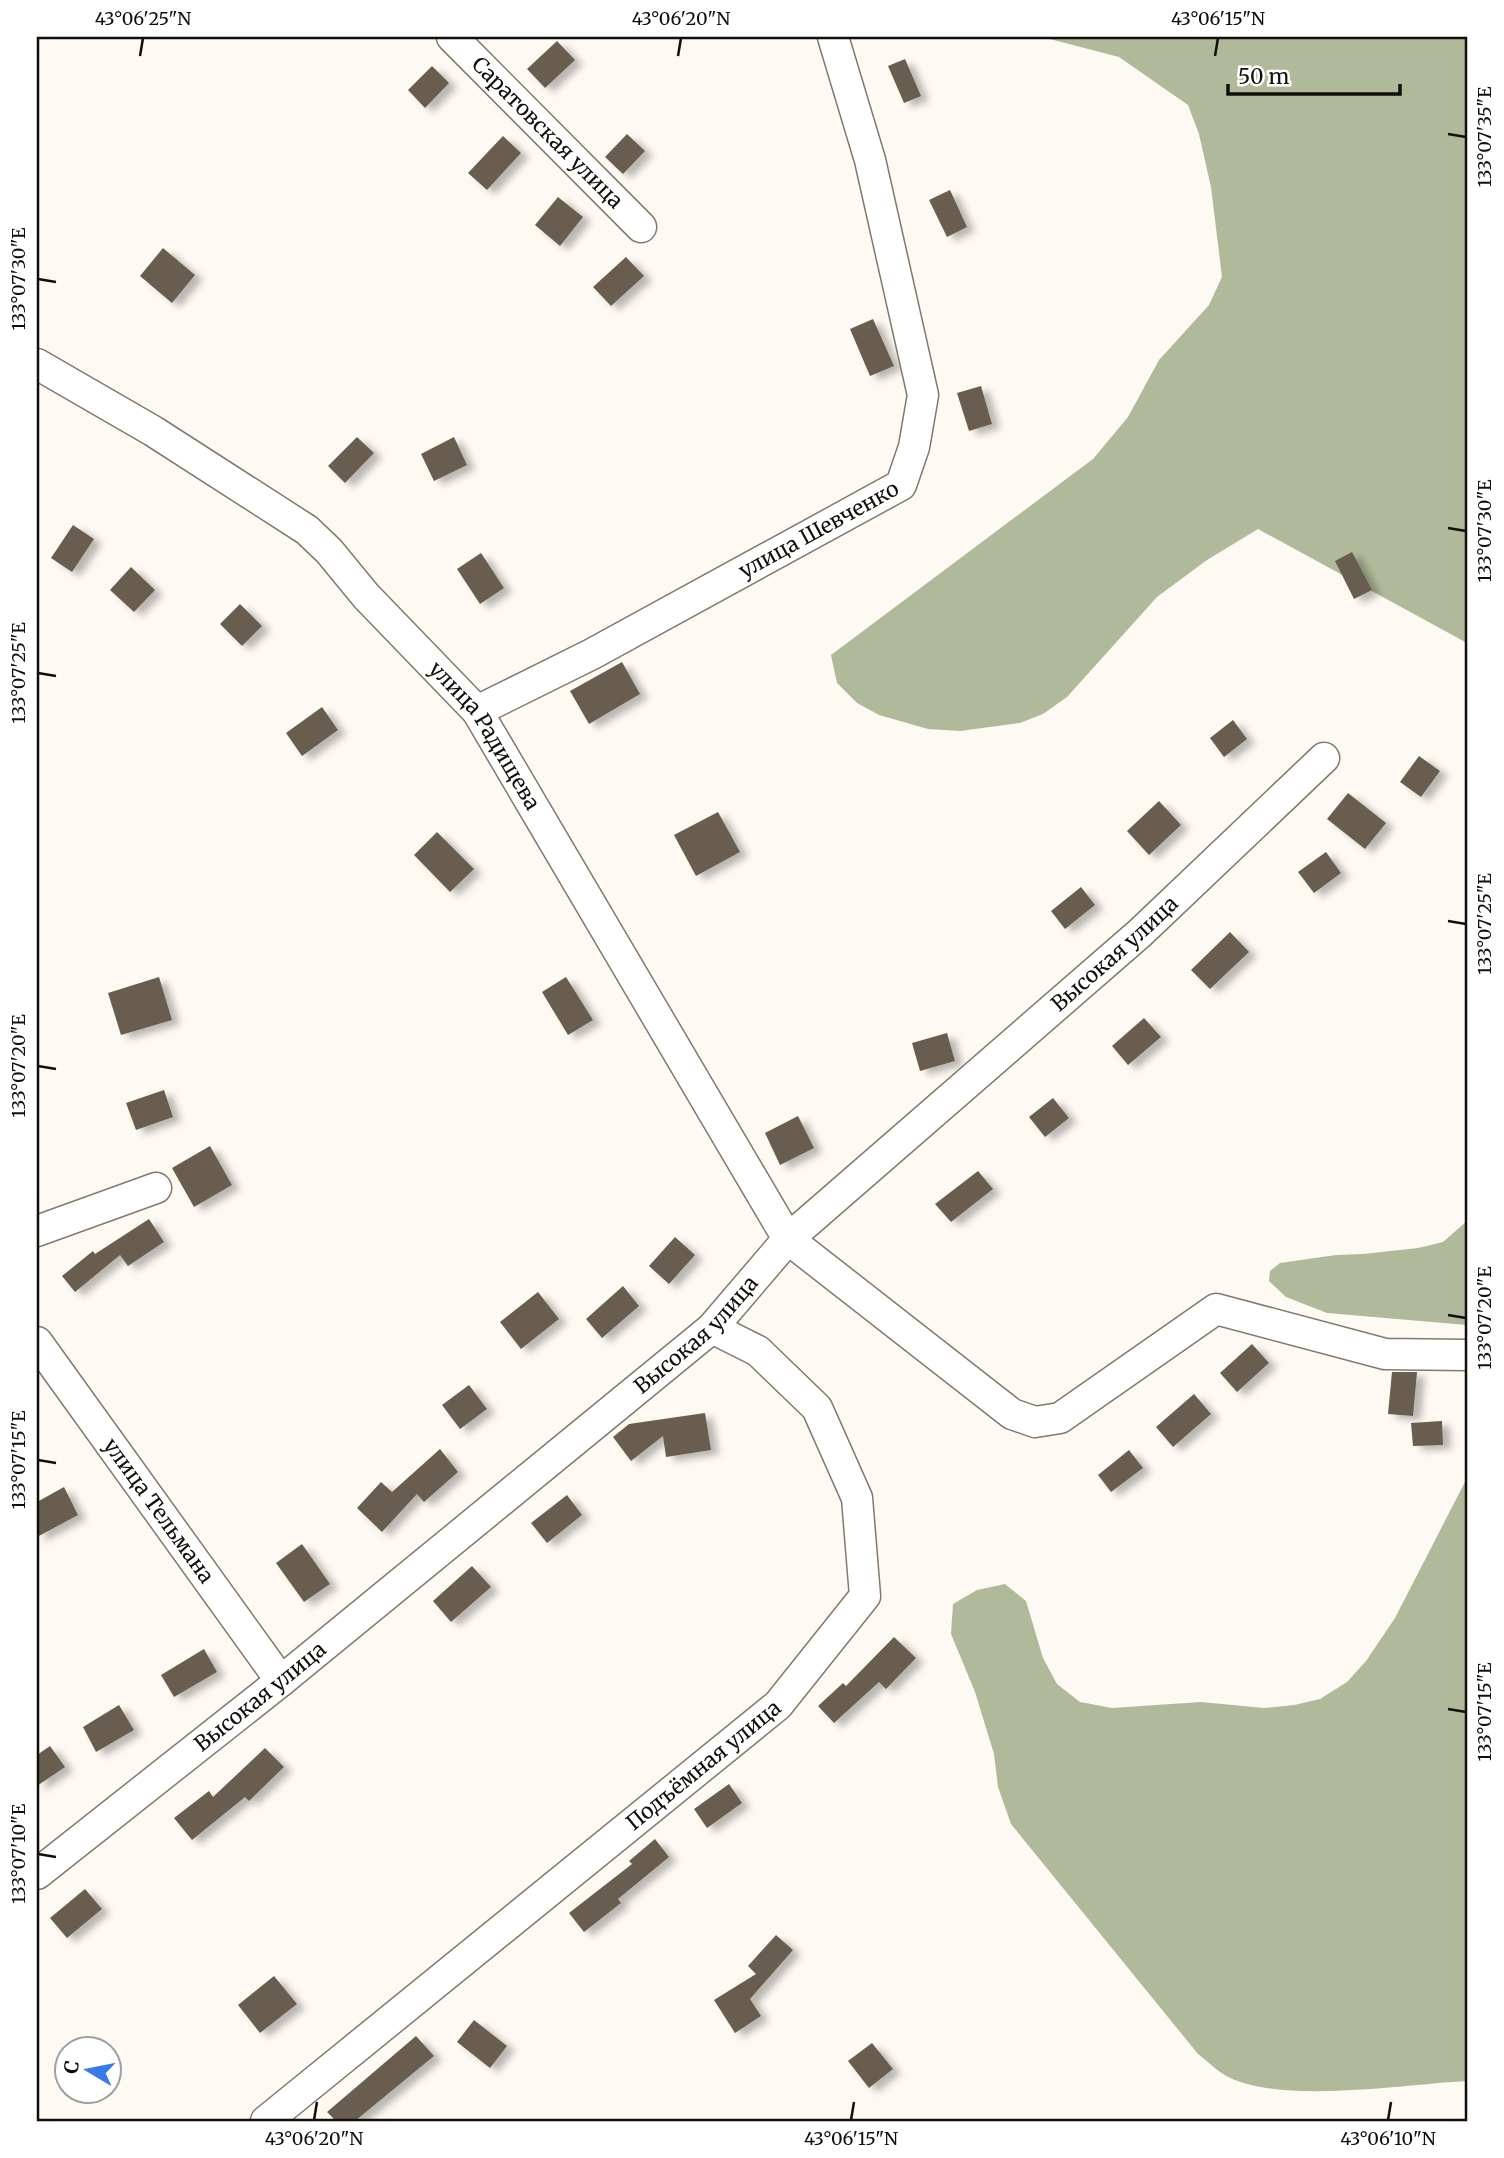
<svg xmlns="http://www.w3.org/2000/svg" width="1504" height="2158" font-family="Merriweather,serif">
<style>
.forest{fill:#b0ba9a}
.building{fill:#675d50;filter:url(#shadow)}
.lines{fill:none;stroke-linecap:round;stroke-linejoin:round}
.minor-casing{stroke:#83796b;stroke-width:33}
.minor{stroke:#fff;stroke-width:30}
.ticks{fill:none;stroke:#120e09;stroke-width:2.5}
.labels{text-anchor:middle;stroke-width:7;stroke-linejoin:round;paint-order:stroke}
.street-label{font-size:21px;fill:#120e09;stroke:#fff}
.neatline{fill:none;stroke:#120e09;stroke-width:2.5}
.ticks-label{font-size:18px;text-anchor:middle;fill:#120e09}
</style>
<defs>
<filter id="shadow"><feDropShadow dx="8" dy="4.5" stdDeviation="3.5" flood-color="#0004"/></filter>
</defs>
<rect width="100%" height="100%" fill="#fef9f3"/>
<g class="forest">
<path d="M 1042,37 L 1467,37 L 1467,643 L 1258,529 L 1207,560 L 1157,597 L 1067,697 L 1043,714 L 1020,723 L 960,731 L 928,729 L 879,715 L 857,703 L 837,683 L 831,655 L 1093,459 L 1128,417 L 1159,360 L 1209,305 L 1222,277 L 1211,187 L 1199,134 L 1188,105 L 1119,57 Z"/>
<path d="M 1467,1221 L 1467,1325 L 1327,1313 L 1286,1297 L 1269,1281 L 1270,1271 L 1280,1263 L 1336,1255 L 1363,1254 L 1418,1248 L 1443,1242 Z"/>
<path d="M 1467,1478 L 1467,2081 C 1406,2084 1274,2106 1223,2074 C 1214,2068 1206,2060 1198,2054 L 1011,1824 L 998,1787 L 994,1754 L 975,1692 L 951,1634 L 953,1604 L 977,1590 L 1005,1584 L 1026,1601 L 1043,1658 L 1057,1684 L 1080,1702 L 1112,1708 L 1201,1702 L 1264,1708 L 1294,1705 L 1320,1699 L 1347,1682 L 1366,1661 L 1395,1618 Z"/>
</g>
<g class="building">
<path d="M 557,41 L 575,60 L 545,88 L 527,69 Z"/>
<path d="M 905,59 L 921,96 L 904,103 L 888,66 Z"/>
<path d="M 432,66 L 449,83 L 425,108 L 408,90 Z"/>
<path d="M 627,134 L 645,151 L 623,174 L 605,157 Z"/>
<path d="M 503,136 L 521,153 L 487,190 L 468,173 Z"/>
<path d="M 950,190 L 967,227 L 947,237 L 929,200 Z"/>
<path d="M 558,197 L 583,217 L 560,246 L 535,225 Z"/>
<path d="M 163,248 L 195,275 L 172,303 L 140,276 Z"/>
<path d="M 626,257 L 644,276 L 611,306 L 593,287 Z"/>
<path d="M 873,319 L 894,366 L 870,376 L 850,329 Z"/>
<path d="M 981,386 L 992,424 L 969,431 L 957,393 Z"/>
<path d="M 357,437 L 374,453 L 345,483 L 328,466 Z"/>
<path d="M 454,437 L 467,465 L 434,481 L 421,454 Z"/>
<path d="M 73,525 L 94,539 L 72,572 L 51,558 Z"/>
<path d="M 1352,552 L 1372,590 L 1354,599 L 1335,561 Z"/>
<path d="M 481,553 L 504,588 L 480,604 L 457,569 Z"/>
<path d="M 131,567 L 155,590 L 134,612 L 110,590 Z"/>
<path d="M 240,604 L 262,626 L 242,646 L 220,624 Z"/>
<path d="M 622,662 L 640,694 L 589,724 L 570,691 Z"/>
<path d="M 322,707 L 338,730 L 302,756 L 286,733 Z"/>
<path d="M 1233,720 L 1247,739 L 1224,757 L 1210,738 Z"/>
<path d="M 1419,756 L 1440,771 L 1421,797 L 1400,782 Z"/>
<path d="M 1348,793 L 1386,823 L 1365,849 L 1327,819 Z"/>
<path d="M 1159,801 L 1181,825 L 1149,855 L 1127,831 Z"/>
<path d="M 718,812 L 740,852 L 696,876 L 674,835 Z"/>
<path d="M 437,832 L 474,869 L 450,892 L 414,855 Z"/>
<path d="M 1326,852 L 1341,873 L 1314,893 L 1298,872 Z"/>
<path d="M 1081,887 L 1095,905 L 1065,929 L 1051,911 Z"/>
<path d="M 1230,932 L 1249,952 L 1210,989 L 1191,970 Z"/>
<path d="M 159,977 L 172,1020 L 121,1035 L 108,993 Z"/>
<path d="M 566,977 L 593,1020 L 568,1035 L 542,992 Z"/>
<path d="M 1144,1018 L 1161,1037 L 1128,1065 L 1112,1046 Z"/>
<path d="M 947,1033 L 955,1061 L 920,1071 L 912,1043 Z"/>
<path d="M 164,1090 L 173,1117 L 136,1130 L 126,1103 Z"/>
<path d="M 1053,1098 L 1069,1118 L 1045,1137 L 1029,1117 Z"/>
<path d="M 798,1116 L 814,1148 L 780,1165 L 765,1133 Z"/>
<path d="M 210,1146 L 232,1185 L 194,1207 L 172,1168 Z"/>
<path d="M 978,1171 L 993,1189 L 951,1222 L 935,1204 Z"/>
<path d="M 149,1219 L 164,1242 L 128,1266 L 120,1255 L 75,1292 L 62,1276 L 93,1251 L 95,1254 Z"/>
<path d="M 675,1237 L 695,1255 L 669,1284 L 649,1266 Z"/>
<path d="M 623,1286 L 639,1306 L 602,1338 L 586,1319 Z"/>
<path d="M 538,1292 L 559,1319 L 521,1349 L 500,1322 Z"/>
<path d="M 1252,1344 L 1269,1363 L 1237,1392 L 1220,1373 Z"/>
<path d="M 1392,1372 L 1417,1372 L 1413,1416 L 1388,1414 Z"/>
<path d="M 469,1385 L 487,1409 L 460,1429 L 442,1405 Z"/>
<path d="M 1194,1394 L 1211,1414 L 1173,1447 L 1156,1427 Z"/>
<path d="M 705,1413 L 711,1450 L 666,1457 L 663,1436 L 631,1461 L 613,1437 L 629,1424 Z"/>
<path d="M 1442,1421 L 1443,1445 L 1413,1446 L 1411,1423 Z"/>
<path d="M 440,1449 L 458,1472 L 424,1502 L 417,1494 L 382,1532 L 357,1508 L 381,1482 L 392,1492 Z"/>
<path d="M 1129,1450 L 1143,1468 L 1111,1492 L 1098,1475 Z"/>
<path d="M 64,1487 L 78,1515 L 37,1537 L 37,1502 Z"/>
<path d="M 567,1495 L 582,1515 L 547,1543 L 531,1523 Z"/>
<path d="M 302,1544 L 330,1584 L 304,1602 L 276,1563 Z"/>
<path d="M 472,1566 L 491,1587 L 451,1622 L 433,1601 Z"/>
<path d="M 894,1637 L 916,1658 L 886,1689 L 879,1682 L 834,1723 L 818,1706 L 843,1683 L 846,1686 Z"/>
<path d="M 204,1649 L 217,1672 L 174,1697 L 161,1675 Z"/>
<path d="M 119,1705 L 134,1730 L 96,1752 L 83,1727 Z"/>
<path d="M 50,1746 L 65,1767 L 37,1786 L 37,1755 Z"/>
<path d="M 265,1748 L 284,1767 L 249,1801 L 245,1797 L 192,1840 L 174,1818 L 209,1791 L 213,1797 Z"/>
<path d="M 729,1784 L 742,1803 L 707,1828 L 694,1809 Z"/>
<path d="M 655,1839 L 669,1857 L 618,1899 L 621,1903 L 584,1932 L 569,1913 L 632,1864 L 629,1861 Z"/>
<path d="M 85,1889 L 102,1909 L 67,1938 L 50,1918 Z"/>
<path d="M 776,1935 L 793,1950 L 750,1999 L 761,2016 L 735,2033 L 714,2000 L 756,1974 L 748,1966 Z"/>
<path d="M 274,1976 L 297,2004 L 260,2033 L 238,2005 Z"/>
<path d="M 474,2020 L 507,2046 L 490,2068 L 457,2042 Z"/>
<path d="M 416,2036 L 434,2056 L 355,2121 L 336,2121 L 327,2112 Z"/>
<path d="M 872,2043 L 893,2069 L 869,2088 L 848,2061 Z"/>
</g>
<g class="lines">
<defs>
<g id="minor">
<path id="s1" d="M 452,37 L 641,227"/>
<path id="s2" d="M 37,364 L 153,431 L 307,530 L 329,551 L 366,596 L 477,711 L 788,1239 L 1012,1414 L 1035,1422 L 1060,1418 L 1216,1309 L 1385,1354 L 1467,1355"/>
<path id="s3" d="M 477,711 L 592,654 L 901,485 L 914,447 L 923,395 L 870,160 L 833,37"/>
<path d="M 37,1231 L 156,1188"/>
<path id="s4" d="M 37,1342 L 281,1681"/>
<path id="s5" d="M 37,1874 L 281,1681 L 712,1328 L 788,1239 L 1140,933 L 1324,758"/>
<path id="s6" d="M 266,2121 L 778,1705 L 865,1596 L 857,1498 L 817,1408 L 758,1351 L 712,1328"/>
</g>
</defs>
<use href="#minor" class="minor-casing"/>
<use href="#minor" class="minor"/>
</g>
<path class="ticks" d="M 140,56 L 143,38M 678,56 L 681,38M 1215,56 L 1218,38M 1448,134 L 1466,137M 38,279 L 56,282M 1448,528 L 1466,531M 38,673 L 56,676M 1448,921 L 1466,924M 38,1066 L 56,1069M 1448,1315 L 1466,1318M 38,1460 L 56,1463M 1448,1709 L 1466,1712M 38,1854 L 56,1857M 314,2120 L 317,2102M 851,2120 L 854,2102M 1388,2120 L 1391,2102"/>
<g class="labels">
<g class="street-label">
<text dy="7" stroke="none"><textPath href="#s1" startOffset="135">Саратовская улица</textPath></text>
<text dy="7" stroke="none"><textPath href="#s3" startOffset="387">улица Шевченко</textPath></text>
<text dy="7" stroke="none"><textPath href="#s2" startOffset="590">улица Радищева</textPath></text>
<text dy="7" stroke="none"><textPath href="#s5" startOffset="1419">Высокая улица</textPath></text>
<text dy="7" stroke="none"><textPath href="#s5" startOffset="852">Высокая улица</textPath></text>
<text dy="7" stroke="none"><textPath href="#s4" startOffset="208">улица Тельмана</textPath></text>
<text dy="7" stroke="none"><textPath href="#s5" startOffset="285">Высокая улица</textPath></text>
<text dy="7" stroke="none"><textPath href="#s6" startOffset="564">Подъёмная улица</textPath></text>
</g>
</g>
<rect width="1504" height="2158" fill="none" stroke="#ffffff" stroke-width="77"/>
<g transform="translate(88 2070) rotate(280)"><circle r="33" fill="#ffffff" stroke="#a09f9d" stroke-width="2"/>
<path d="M0-5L12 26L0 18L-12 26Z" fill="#387ae8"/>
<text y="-10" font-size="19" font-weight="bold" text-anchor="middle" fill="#120e09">С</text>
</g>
<path d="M1228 84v10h172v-10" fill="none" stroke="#120e09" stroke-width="3.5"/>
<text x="1238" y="84" font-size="21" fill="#120e09" stroke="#ffffff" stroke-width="5" paint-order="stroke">50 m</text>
<rect x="38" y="38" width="1428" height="2082" class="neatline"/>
<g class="ticks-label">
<text x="143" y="25">43°06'25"N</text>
<text x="681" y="25">43°06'20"N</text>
<text x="1218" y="25">43°06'15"N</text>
<text transform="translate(1485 137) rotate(-90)" y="6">133°07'35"E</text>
<text transform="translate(19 279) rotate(-90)" y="6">133°07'30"E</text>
<text transform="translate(1485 531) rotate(-90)" y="6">133°07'30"E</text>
<text transform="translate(19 673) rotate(-90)" y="6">133°07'25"E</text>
<text transform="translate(1485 924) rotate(-90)" y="6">133°07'25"E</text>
<text transform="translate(19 1066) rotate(-90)" y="6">133°07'20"E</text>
<text transform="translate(1485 1318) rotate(-90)" y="6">133°07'20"E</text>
<text transform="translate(19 1460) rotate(-90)" y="6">133°07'15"E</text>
<text transform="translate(1485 1712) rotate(-90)" y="6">133°07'15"E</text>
<text transform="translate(19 1854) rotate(-90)" y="6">133°07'10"E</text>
<text x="314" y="2145">43°06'20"N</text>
<text x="851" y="2145">43°06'15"N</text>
<text x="1388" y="2145">43°06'10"N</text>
</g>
</svg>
